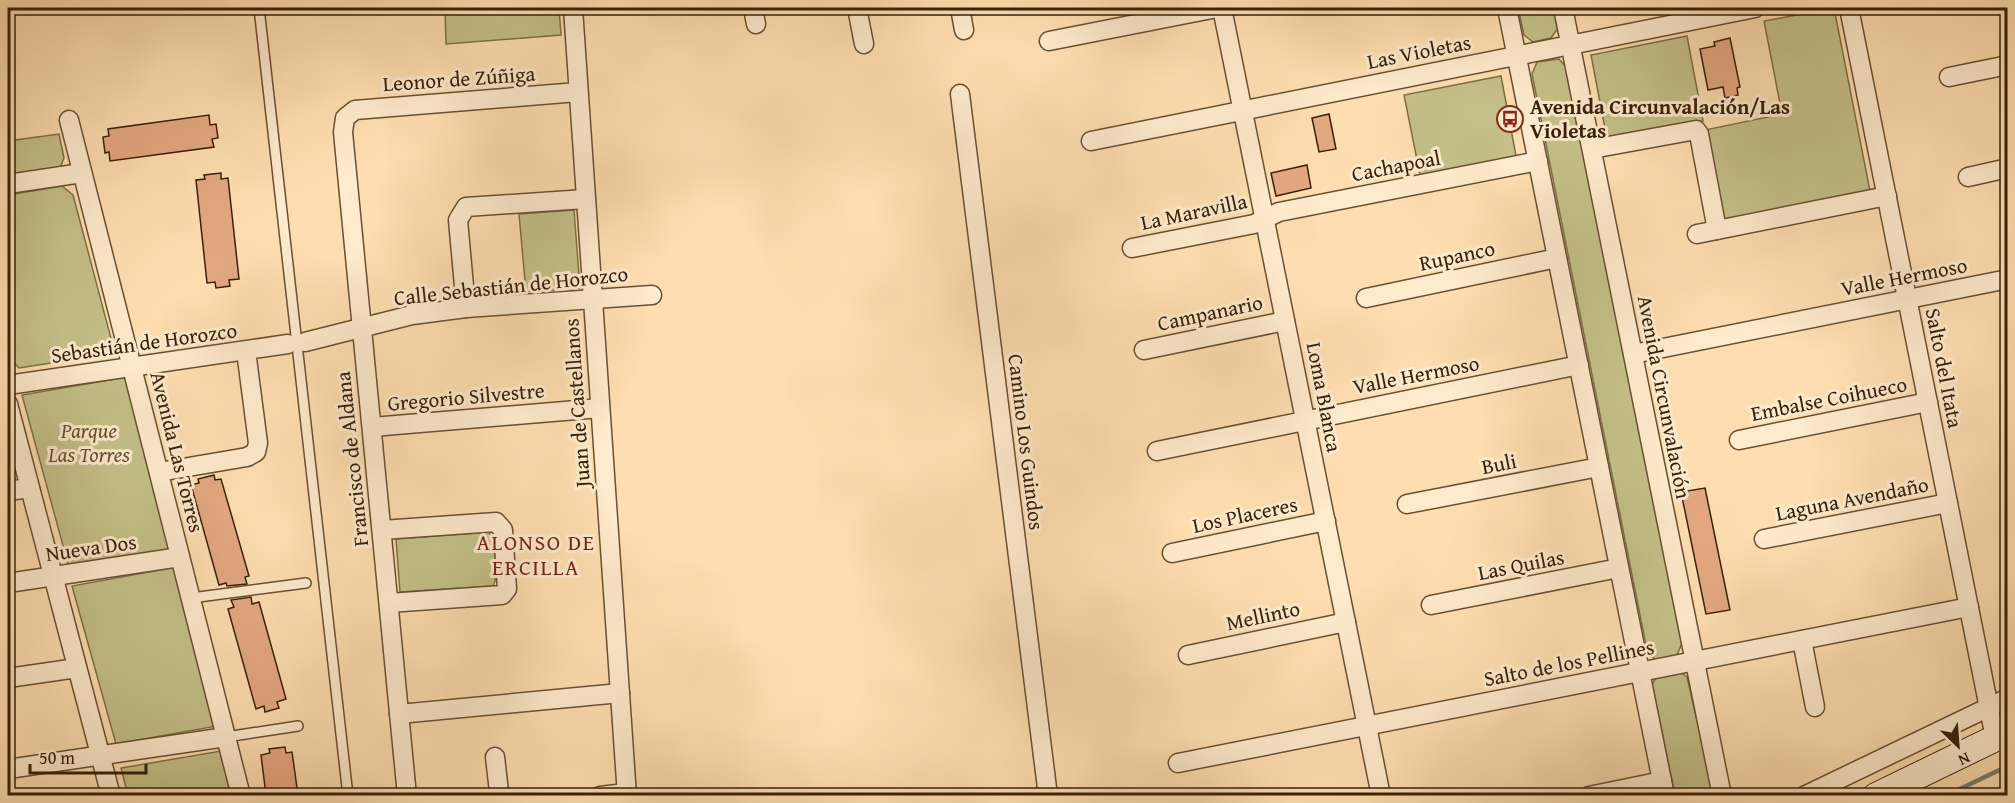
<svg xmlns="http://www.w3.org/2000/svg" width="2015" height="803" font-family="'Gentium Book Plus',serif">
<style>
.green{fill:#c4c088;stroke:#7e7048;stroke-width:1.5}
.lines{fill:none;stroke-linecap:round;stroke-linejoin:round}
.stream{stroke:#777d6e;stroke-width:4.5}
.building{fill:#e4a881;stroke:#372109;stroke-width:1.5}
.service-casing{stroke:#695033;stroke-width:12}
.minor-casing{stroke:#695033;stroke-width:21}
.secondary-casing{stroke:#372109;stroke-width:28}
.service{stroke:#feeacc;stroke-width:9}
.minor{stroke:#feeacc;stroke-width:18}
.secondary{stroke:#feeacc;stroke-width:26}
.labels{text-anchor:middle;stroke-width:6;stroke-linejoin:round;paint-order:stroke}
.street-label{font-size:21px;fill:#372109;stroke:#feeacc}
.poi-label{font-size:21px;font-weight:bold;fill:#372109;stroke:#feeacc;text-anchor:start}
.park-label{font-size:21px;font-style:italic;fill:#61512f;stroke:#feeacc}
.neighbourhood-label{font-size:22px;letter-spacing:1.5px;fill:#7a1f14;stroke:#feeacc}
</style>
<rect width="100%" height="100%" fill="#fedeb0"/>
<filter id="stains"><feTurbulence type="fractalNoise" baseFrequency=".00333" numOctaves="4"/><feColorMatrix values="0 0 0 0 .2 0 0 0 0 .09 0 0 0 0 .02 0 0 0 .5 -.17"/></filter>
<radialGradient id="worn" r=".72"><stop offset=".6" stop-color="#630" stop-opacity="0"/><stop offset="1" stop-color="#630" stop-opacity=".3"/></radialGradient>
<g class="green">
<path d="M 445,8 L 559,8 L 561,35 L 446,44 Z"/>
<path d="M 1518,8 L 1554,8 L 1558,28 L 1551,38 L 1533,42 L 1524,35 Z"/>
<path d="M 1834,8 L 1870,191 L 1723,220 L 1705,130 L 1782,114 L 1764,21 Z"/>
<path d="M 1687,36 L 1703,121 L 1607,139 L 1591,55 Z"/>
<path d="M 1559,59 L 1566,67 L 1682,643 L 1677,655 L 1655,660 L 1647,650 L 1532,74 L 1537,62 Z"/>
<path d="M 1501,76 L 1517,161 L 1421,180 L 1404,95 Z"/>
<path d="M 59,134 L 64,158 L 60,168 L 8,175 L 8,141 Z"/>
<path d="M 62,186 L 73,195 L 112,342 L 103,355 L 19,368 L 9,358 L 8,353 L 8,195 Z"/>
<path d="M 574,210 L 580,288 L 526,292 L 519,214 Z"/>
<path d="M 127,377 L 171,550 L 68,564 L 22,395 Z"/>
<path d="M 489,532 C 496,545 500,573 493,586 L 400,592 L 396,539 Z"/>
<path d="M 176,567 L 217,726 L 116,744 L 72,586 Z"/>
<path d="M 1679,671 L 1687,677 L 1714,795 L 1675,795 L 1652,684 L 1658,675 Z"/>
<path d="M 221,751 L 231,795 L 128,795 L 121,768 Z"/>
</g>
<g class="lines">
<path class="stream" d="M 1945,796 L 2008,766"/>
</g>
<g class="building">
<path d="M 1730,38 L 1740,87 L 1737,88 L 1738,95 L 1725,98 L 1723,87 L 1708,90 L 1700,49 L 1715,46 L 1714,42 Z"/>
<path d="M 1329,114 L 1336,149 L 1319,152 L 1312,118 Z"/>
<path d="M 209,115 L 210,125 L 216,124 L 218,138 L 212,139 L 214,147 L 110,161 L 109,152 L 105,153 L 103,137 L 109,136 L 108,129 Z"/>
<path d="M 1307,165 L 1311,188 L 1276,196 L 1271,173 Z"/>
<path d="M 221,173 L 221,179 L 228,178 L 239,279 L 229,280 L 230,286 L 216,288 L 215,282 L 207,283 L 196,180 L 205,179 L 204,175 Z"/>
<path d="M 214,475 L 215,480 L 221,479 L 249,576 L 245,577 L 247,584 L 227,586 L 226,583 L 219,585 L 191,485 L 199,483 L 198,479 Z"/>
<path d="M 1705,488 L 1730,610 L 1706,614 L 1681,492 Z"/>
<path d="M 251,597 L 252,604 L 259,602 L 286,699 L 277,702 L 279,708 L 265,712 L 264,706 L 256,709 L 228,609 L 234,607 L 231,600 Z"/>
<path d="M 285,747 L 286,753 L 292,752 L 298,795 L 266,795 L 261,755 L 270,753 L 269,749 Z"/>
</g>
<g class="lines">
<defs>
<g id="service">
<path d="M 259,8 L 348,796"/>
<path d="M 191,598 L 306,583"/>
<path d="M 226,737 L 298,726"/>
</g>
<g id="minor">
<path d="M 573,8 L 627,796"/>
<path d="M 753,8 L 756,24"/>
<path d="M 857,8 L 864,44"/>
<path d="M 960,8 L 964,30"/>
<path d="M 1222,8 L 1381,796"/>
<path d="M 1507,8 L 1665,796"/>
<path d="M 1563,8 L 1722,796"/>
<path d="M 1849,8 L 1995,738"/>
<path d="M 1049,41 L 1217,8"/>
<path d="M 1949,77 L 2008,65"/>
<path d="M 960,94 L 1048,796"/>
<path d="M 69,120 L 241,796"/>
<path d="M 1091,141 L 1755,8"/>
<path d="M 1592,149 L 1696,130 L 1699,134 L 1717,230"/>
<path d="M 1968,177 L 2008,168"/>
<path d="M 8,184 L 82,173"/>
<path d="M 1697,234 L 1887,196"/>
<path d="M 1132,248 L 1254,224 L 1279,212 L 1538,161"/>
<path d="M 1366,298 L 1557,258"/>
<path d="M 466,308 L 458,220 L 466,207 L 585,199"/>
<path d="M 305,342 L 412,315 L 466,308 L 652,295"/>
<path d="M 1144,350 L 1285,321"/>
<path d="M 1633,354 L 2008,279"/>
<path d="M 8,385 L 288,344"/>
<path d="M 8,404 L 111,796"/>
<path d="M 372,427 L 600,408"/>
<path d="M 1739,440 L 1928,402"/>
<path d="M 1157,451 L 1579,365"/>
<path d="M 159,472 L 247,457 L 256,452 L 258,443 L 246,351"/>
<path d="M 8,491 L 30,488"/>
<path d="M 1407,504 L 1599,467"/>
<path d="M 382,530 L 496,522 L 503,530 L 507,589 L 502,595 L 389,603"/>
<path d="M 1764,539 L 1948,503"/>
<path d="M 1172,553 L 1326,521"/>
<path d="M 8,583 L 180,557"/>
<path d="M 1431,605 L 1619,568"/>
<path d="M 1802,640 L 1815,707"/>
<path d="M 1188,655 L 1346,622"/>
<path d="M 8,678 L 77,668"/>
<path d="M 399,714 L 620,693"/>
<path d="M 495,757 L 499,792 L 501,796"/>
<path d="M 1178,763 L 1969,607"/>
<path d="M 8,769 L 226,737"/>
<path d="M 407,796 L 343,132 L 345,118 L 355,110 L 578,92"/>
<path d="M 600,796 L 626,793"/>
<path d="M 1589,796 L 1662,781"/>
<path d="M 1804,796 L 2008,698"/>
</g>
<path id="secondary" d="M 1876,796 L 2008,732"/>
</defs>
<use href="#service" class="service-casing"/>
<use href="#minor" class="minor-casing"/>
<use href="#secondary" class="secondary-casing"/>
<use href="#service" class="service"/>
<use href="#minor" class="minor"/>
<use href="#secondary" class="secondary"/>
</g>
<defs>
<symbol id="bus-ring" viewBox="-11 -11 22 22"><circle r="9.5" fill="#feeacc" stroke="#8f2418" stroke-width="1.5"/><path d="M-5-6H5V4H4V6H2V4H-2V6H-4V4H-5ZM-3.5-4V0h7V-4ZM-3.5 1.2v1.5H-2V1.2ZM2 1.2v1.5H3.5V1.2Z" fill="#8f2418"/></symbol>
</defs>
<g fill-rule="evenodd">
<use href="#bus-ring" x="1495" y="104" width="30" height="30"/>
</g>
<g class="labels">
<g class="street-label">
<text transform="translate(1419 52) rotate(-11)" y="7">Las Violetas</text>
<text transform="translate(459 79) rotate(-4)" y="7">Leonor de Zúñiga</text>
<text transform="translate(1396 166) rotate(-11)" y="7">Cachapoal</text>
<text transform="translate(1194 212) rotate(-12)" y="7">La Maravilla</text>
<text transform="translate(1457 256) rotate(-12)" y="7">Rupanco</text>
<text transform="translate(1904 277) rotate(-11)" y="7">Valle Hermoso</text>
<text transform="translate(511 286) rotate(-6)" y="7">Calle Sebastián de Horozco</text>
<text transform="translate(1210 313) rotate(-12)" y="7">Campanario</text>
<text transform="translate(144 343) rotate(-8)" y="7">Sebastián de Horozco</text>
<text transform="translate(1944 368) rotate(79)" y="7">Salto del Itata</text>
<text transform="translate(1416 375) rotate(-11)" y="7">Valle Hermoso</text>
<text transform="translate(466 397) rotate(-5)" y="7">Gregorio Silvestre</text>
<text transform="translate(1324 397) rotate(79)" y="7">Loma Blanca</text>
<text transform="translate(1664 397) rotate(79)" y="7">Avenida Circunvalación</text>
<text transform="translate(1829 399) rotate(-11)" y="7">Embalse Coihueco</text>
<text transform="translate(577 403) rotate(-94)" y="7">Juan de Castellanos</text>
<text transform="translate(1026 442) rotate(83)" y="7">Camino Los Guindos</text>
<text transform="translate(177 452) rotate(76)" y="7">Avenida Las Torres</text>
<text transform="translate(352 459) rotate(-96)" y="7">Francisco de Aldana</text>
<text transform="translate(1499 464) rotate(-11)" y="7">Buli</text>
<text transform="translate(1852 499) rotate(-11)" y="7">Laguna Avendaño</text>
<text transform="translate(1245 515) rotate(-12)" y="7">Los Placeres</text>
<text transform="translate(91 548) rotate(-8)" y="7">Nueva Dos</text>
<text transform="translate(1521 565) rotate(-11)" y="7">Las Quilas</text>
<text transform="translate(1263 616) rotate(-12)" y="7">Mellinto</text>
<text transform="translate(1569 663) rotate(-11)" y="7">Salto de los Pellines</text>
</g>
<g class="poi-label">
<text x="1530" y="114">Avenida Circunvalación/Las<tspan x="1530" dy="24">Violetas</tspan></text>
</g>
<g class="park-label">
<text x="89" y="438">Parque<tspan x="89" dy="24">Las Torres</tspan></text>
</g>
<g class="neighbourhood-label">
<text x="536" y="550">ALONSO DE<tspan x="536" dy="25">ERCILLA</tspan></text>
</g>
</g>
<rect width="2015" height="803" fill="none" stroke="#fedeb0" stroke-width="30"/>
<rect x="9" y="9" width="1997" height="785" fill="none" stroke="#372109" stroke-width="3"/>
<rect x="15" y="15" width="1985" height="773" fill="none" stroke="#372109" stroke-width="1.5"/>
<g transform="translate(1958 746) rotate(155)" stroke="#feeacc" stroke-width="4.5" paint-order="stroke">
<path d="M0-4.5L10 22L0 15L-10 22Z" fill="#372109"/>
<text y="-9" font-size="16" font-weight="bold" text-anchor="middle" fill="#372109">N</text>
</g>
<path d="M30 764v9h116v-9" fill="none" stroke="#372109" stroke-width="3"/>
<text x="39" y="764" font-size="18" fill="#372109" stroke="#feeacc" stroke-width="4.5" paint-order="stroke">50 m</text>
<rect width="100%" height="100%" filter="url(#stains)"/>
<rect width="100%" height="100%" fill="url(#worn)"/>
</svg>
